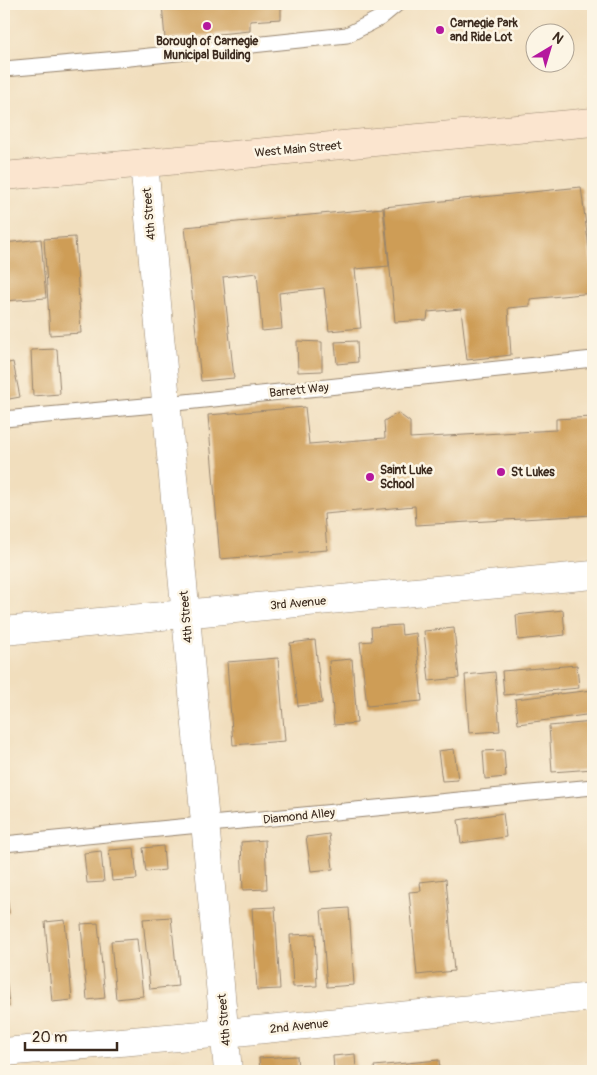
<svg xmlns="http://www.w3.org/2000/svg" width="597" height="1075" font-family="Pangolin,sans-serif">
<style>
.building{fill:#ce9d57}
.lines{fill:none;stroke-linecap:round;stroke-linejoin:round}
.lane-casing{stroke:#96846e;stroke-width:17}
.street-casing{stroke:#96846e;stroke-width:29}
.secondary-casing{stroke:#96846e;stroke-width:29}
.lane{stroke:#fff;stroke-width:15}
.street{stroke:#fff;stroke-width:28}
.secondary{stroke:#fbe5cf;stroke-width:28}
.poi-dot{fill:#b5179e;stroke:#fcf5e5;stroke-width:2}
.labels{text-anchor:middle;stroke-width:5;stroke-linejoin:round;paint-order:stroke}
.poi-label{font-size:12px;font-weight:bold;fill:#3b2a1e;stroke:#fcf5e5;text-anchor:start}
.street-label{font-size:12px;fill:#3b2a1e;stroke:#fcf5e5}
</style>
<rect width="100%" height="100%" fill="#fcf5e5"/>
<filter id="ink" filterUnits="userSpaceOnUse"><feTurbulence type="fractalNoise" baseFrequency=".02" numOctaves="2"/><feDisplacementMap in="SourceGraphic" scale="10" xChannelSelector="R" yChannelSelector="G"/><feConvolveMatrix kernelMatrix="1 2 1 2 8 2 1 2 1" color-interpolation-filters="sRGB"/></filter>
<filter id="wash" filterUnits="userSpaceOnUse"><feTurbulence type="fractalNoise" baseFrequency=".0096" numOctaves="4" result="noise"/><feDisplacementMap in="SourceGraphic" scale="20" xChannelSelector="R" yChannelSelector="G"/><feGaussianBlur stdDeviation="1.12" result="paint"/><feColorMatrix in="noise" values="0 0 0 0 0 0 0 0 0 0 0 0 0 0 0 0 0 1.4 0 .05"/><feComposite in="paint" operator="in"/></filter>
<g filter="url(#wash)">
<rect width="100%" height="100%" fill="#f1debd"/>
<g id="blocks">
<g class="building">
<path d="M 162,4 L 281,4 L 281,19 L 250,21 L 250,31 L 165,39 Z"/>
<path d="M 581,187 L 593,279 L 593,293 L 530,299 L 530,306 L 508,308 L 511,355 L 467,360 L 461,309 L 428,312 L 427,320 L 395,322 L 384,207 Z"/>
<path d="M 383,208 L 389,266 L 355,269 L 361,328 L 329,331 L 324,288 L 279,293 L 282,329 L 262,331 L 257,273 L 223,277 L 234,378 L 201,381 L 185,227 Z"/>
<path d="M 75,237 L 81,333 L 50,335 L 44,239 Z"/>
<path d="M 41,239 L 46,298 L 4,301 L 4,243 Z"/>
<path d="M 297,341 L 322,342 L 322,371 L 298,372 Z"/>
<path d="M 357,341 L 358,362 L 337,364 L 335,342 Z"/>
<path d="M 57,349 L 60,394 L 33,396 L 31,350 Z"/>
<path d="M 13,362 L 20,397 L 4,400 L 4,364 Z"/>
<path d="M 305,407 L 309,444 L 385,438 L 384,421 L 398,413 L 410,422 L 410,438 L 556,430 L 556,419 L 593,417 L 593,459 L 589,459 L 591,486 L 593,485 L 593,515 L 416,525 L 415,506 L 324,514 L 327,550 L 220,559 L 208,415 Z"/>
<path d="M 563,610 L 565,635 L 518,640 L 516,615 Z"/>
<path d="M 401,625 L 402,635 L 416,633 L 422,701 L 367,706 L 360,642 L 372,641 L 371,627 Z"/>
<path d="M 454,628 L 459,678 L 429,681 L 424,631 Z"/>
<path d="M 315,640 L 322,703 L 298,706 L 290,643 Z"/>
<path d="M 278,658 L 285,741 L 233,745 L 227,662 Z"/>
<path d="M 352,659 L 357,723 L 334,725 L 329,661 Z"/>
<path d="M 577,665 L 579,688 L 504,695 L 502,671 Z"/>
<path d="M 495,672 L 500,731 L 469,733 L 465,675 Z"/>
<path d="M 593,690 L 593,714 L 518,724 L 515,699 Z"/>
<path d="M 593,722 L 593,769 L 552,772 L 549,726 Z"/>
<path d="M 454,749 L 458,780 L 442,781 L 438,751 Z"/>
<path d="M 504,750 L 506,777 L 485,779 L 483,751 Z"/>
<path d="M 503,813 L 506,837 L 461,843 L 458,820 Z"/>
<path d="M 329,834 L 333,869 L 311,871 L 306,837 Z"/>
<path d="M 265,840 L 267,889 L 243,890 L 241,842 Z"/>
<path d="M 163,846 L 165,870 L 146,872 L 143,848 Z"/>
<path d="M 134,848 L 137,879 L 112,881 L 109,850 Z"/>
<path d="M 101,851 L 104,882 L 87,883 L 84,853 Z"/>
<path d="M 4,874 L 5,874 L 9,913 L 4,914 Z"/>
<path d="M 446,879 L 454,971 L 417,975 L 409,892 L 421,891 L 420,882 Z"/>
<path d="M 275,907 L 280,989 L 257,990 L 252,908 Z"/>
<path d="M 349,908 L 354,985 L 327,987 L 321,910 Z"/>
<path d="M 171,917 L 178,986 L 150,989 L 143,919 Z"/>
<path d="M 65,920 L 72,1000 L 52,1002 L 45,922 Z"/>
<path d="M 98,923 L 105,998 L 87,1000 L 81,924 Z"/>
<path d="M 315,934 L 317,986 L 293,987 L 290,935 Z"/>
<path d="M 137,939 L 143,996 L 116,999 L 111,941 Z"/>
<path d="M 4,966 L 5,966 L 9,1007 L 4,1007 Z"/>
<path d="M 355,1054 L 356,1071 L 334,1071 L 333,1056 Z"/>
<path d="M 297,1056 L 298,1070 L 322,1068 L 322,1071 L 260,1071 L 259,1058 Z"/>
<path d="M 439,1060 L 440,1071 L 375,1071 L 374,1066 Z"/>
</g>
</g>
</g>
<g filter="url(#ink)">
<use href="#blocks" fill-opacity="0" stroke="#96846e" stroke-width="1"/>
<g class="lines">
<defs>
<g id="lane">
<path d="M 4,69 L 130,58 L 347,35 L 380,18 L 397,4"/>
<path d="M 4,419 L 166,404 L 593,359"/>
<path d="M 4,844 L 593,787"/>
</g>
<g id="street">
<path d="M 144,163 L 228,1071"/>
<path d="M 4,631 L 593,575"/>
<path d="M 4,1052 L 225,1033 L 593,997"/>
</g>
<path id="secondary" d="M 4,176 L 593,122"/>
</defs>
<use href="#lane" class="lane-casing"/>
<use href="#street" class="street-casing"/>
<use href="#secondary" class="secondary-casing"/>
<use href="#lane" class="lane"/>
<use href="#street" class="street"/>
<use href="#secondary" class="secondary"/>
</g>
</g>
<g class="poi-dot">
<circle cx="207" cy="26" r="5"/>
<circle cx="440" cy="30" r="5"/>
<circle cx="501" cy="472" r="5"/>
<circle cx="370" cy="477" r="5"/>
</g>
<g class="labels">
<g class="poi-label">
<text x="450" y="27">Carnegie Park<tspan x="450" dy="14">and Ride Lot</tspan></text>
<text x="207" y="45" text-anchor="middle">Borough of Carnegie<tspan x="207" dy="14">Municipal Building</tspan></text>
<text x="380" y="474">Saint Luke<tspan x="380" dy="14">School</tspan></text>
<text x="511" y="476">St Lukes</text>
</g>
<g class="street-label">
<text transform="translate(298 149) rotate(-5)" y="4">West Main Street</text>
<text transform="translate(149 214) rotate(-95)" y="4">4th Street</text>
<text transform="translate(299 390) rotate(-6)" y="4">Barrett Way</text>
<text transform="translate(298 603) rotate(-5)" y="4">3rd Avenue</text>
<text transform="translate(186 617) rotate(-95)" y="4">4th Street</text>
<text transform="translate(299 816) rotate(-6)" y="4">Diamond Alley</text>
<text transform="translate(224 1020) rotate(-95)" y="4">4th Street</text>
<text transform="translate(299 1026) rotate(-6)" y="4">2nd Avenue</text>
</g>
</g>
<rect width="597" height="1075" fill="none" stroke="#fcf5e5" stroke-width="20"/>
<g transform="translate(550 48) rotate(38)"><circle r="24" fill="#fcf5e5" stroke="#afa495"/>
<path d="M0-4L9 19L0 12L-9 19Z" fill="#b5179e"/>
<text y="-8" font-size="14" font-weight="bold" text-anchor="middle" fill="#3b2a1e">N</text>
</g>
<path d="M25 1042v8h92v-8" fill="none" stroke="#3b2a1e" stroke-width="2.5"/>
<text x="32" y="1042" font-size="15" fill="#3b2a1e" stroke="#fcf5e5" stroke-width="4" paint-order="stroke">20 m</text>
</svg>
